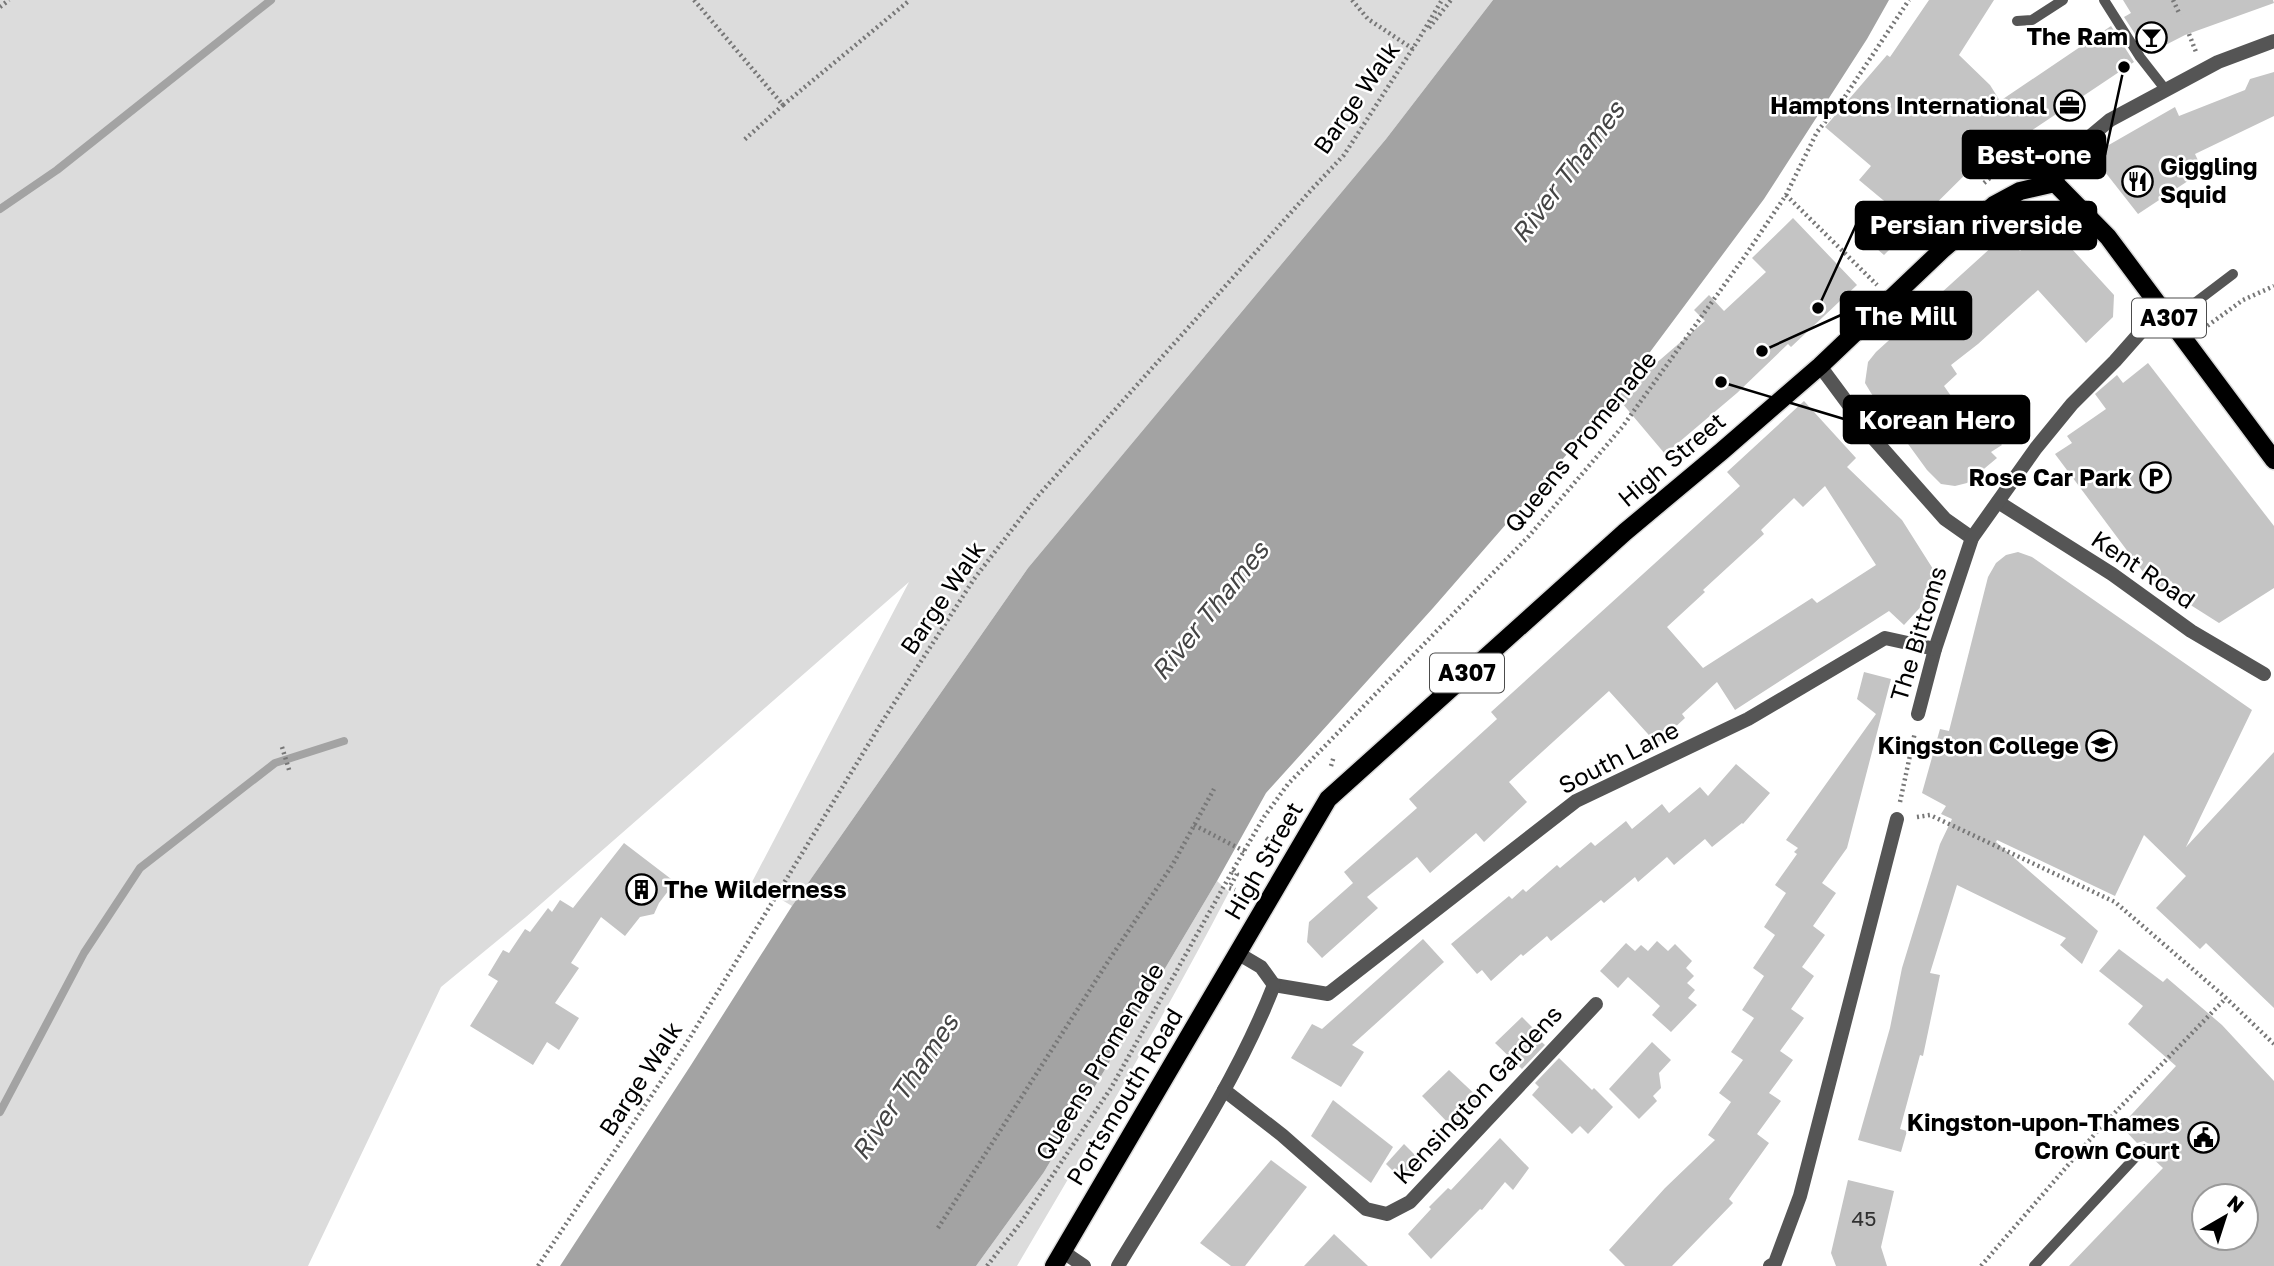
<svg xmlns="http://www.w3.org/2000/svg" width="2274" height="1266" font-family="'Golos Text',sans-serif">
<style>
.green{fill:#dcdcdc}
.water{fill:#a3a3a3}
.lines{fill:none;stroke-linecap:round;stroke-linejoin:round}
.stream{stroke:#a3a3a3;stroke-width:8}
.building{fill:#c4c4c4;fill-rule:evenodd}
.primary-casing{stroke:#dbdbdb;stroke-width:21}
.path{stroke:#777;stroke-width:4.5;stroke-dasharray:2 3.5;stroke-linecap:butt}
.lane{stroke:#555;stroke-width:10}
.street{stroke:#555;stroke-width:14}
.primary{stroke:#000;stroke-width:18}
.labels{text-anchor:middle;stroke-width:5;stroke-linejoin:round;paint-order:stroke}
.number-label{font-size:21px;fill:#313131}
.shield{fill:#fff;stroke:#4c4c4c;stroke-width:2}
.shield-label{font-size:23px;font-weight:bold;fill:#000}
.poi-label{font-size:24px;font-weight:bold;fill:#000;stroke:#fff;text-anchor:end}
.street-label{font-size:24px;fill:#000;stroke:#fff}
.water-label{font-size:26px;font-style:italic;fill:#444;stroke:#fff}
.leader{fill:none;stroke:#000;stroke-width:2.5}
.callout-dot{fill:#000;stroke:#fff;stroke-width:2.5}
.callout{fill:#000;stroke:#000;stroke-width:2.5}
.callout-label{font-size:26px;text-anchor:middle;font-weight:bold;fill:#fff}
</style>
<rect width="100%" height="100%" fill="#fff"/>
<g class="green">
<path d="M 0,0 L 1493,0 L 1386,139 L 1028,568 L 792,906 L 752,882 L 909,582 L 526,917 L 441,987 L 308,1266 L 0,1266 Z"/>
<path d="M 1217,881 L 1229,892 C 1163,1019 1090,1142 1017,1266 L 976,1266 L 1044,1172 Z"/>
</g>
<path class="water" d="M 1493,0 L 1889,0 L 1867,39 L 1764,199 L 1615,399 L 1433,608 L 1266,793 L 1217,881 L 1044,1172 L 976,1266 L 560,1266 L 691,1065 L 792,906 L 1028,568 L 1386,139 Z"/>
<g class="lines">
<g class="stream">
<path d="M 0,209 L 57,170 L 271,0"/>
<path d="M 0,1112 L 84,953 L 140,868 L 275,763 L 344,741"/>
</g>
</g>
<g class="building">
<path d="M 1929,0 L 1994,0 L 1959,55 L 1990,85 L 2000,101 L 2111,26 L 2134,62 L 2010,145 L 2007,140 L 1992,152 L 1991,149 L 1884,255 L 1862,236 L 1889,205 L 1859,180 L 1871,166 L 1825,127 L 1887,55 L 1890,57 Z"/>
<path d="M 2123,0 L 2273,0 L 2274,3 L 2185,35 L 2148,54 L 2124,17 L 2131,13 Z"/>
<path d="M 2274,72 L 2274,116 L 2195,154 L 2203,171 L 2138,214 L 2098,163 L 2100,150 L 2175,107 L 2179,116 L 2245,90 L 2250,79 Z"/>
<path d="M 1793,218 L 1857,285 L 1791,347 L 1788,344 L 1737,393 L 1665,454 L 1617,397 L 1705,321 L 1694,310 L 1709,295 L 1724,311 L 1766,272 L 1752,258 Z"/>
<path d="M 2041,233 L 2060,236 L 2114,295 L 2113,317 L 2086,343 L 2038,290 L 1978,344 L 1951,365 L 1957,374 L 1944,386 L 1975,430 L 1984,423 L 2002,445 L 1991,452 L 1997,458 L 1967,483 L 1955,486 L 1941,484 L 1927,470 L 1871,393 L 1865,383 L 1868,362 L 1876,352 L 2005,235 L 2020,251 Z"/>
<path d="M 2148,363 L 2274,526 L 2274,588 L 2219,623 L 2189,604 L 2171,581 L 2158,592 L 2055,454 L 2072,443 L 2067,436 L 2106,409 L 2095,394 L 2103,387 L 2117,375 L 2123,383 Z"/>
<path d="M 1804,401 L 1856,458 L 1847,467 L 1902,520 L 1933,569 L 1930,573 L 1939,587 L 1904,625 L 1889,611 L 1735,710 L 1717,682 L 1682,714 L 1685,718 L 1657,744 L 1609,691 L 1509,782 L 1527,802 L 1484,842 L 1476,833 L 1430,873 L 1417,857 L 1367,897 L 1378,908 L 1322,958 L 1307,942 L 1309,922 L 1353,883 L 1344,872 L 1417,808 L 1409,799 L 1497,719 L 1491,712 L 1740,486 L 1727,472 ZM 1825,486 L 1876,565 L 1817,603 L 1812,598 L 1703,668 L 1667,627 L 1705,592 L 1703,590 L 1764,534 L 1761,530 L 1794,498 L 1803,507 Z"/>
<path d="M 2018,552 L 2032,557 L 2252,710 L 2186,847 L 2274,752 L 2274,1008 L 2206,943 L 2200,949 L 2156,908 L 2186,876 L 2144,835 L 2115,896 L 1997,840 L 1996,842 L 2098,931 L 2082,964 L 2060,945 L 2066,938 L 1957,885 L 1930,973 L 1940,975 L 1923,1056 L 1920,1055 L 1900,1129 L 1907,1131 L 1901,1152 L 1858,1140 L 1890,1028 L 1902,968 L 1940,844 L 1952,819 L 1941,814 L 1946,806 L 1922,793 L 1940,729 L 1949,731 L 1988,577 L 1996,563 L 2006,555 Z"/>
<path d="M 1864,672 L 1891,679 L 1847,848 L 1822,883 L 1836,893 L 1813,926 L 1825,935 L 1802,967 L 1814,976 L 1791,1009 L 1804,1018 L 1780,1051 L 1793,1060 L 1769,1093 L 1781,1101 L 1757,1134 L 1769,1143 L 1729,1199 L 1733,1203 L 1672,1266 L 1625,1266 L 1609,1250 L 1665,1188 L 1715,1140 L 1708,1135 L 1731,1102 L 1719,1093 L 1743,1060 L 1731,1052 L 1754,1018 L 1742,1010 L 1764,976 L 1753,968 L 1775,935 L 1764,927 L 1786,893 L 1775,885 L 1797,854 L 1794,852 L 1798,848 L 1786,840 L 1876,714 L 1857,699 Z"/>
<path d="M 1736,764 L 1770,793 L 1743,824 L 1742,823 L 1712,847 L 1705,839 L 1674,865 L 1667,857 L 1638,882 L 1635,877 L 1604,903 L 1601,900 L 1551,941 L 1547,936 L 1523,956 L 1521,954 L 1491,981 L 1482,970 L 1477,974 L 1451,944 L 1509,896 L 1512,899 L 1523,889 L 1526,892 L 1557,865 L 1560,868 L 1591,842 L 1595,846 L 1626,821 L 1632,829 L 1662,804 L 1669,813 L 1700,787 L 1708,796 Z"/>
<path d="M 624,843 L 675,882 L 659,903 L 654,914 L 640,917 L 625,936 L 601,917 L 571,963 L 579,968 L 555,1003 L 579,1018 L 559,1050 L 547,1042 L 533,1065 L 470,1026 L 498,981 L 488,975 L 503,950 L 509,953 L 525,929 L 530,932 L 548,908 L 552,912 L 560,900 L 573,908 Z"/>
<path d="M 1423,939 L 1444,962 L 1352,1045 L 1364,1052 L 1341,1087 L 1291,1058 L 1312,1024 L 1322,1029 Z"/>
<path d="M 1657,941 L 1668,951 L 1675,944 L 1692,961 L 1686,968 L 1694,976 L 1687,983 L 1695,990 L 1688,998 L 1697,1005 L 1671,1032 L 1652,1015 L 1660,1006 L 1628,977 L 1618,988 L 1600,971 L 1626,943 L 1635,951 L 1641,945 L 1648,951 Z"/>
<path d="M 2119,949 L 2163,982 L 2167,978 L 2222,1025 L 2274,1081 L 2274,1266 L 2069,1266 L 2163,1168 L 2149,1155 L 2151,1150 L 2149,1144 L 2144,1141 L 2137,1143 L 2121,1126 L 2176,1066 L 2128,1024 L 2143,1006 L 2099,971 ZM 2204,1196 L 2246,1196 L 2246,1238 L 2204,1238 Z"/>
<path d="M 1522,1017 L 1539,1034 L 1536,1037 L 1545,1045 L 1522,1069 L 1495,1043 Z"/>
<path d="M 1652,1042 L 1671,1060 L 1659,1073 L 1661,1088 L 1653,1096 L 1657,1101 L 1639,1119 L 1609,1089 Z"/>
<path d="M 1559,1058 L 1592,1090 L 1594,1088 L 1613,1107 L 1588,1134 L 1580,1126 L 1572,1134 L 1532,1095 L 1539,1087 L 1535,1083 Z"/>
<path d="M 1449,1070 L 1480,1099 L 1453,1128 L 1422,1096 Z"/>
<path d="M 1333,1100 L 1393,1147 L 1371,1183 L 1311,1136 Z"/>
<path d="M 1500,1138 L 1529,1168 L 1513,1190 L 1505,1182 L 1482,1210 L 1480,1209 L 1431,1259 L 1408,1234 L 1431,1209 L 1429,1207 L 1448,1188 L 1451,1190 Z"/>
<path d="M 1404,1144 L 1422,1162 L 1404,1182 L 1386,1164 Z"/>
<path d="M 1271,1160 L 1307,1187 L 1245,1266 L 1231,1266 L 1200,1243 Z"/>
<path d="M 1848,1180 L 1894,1191 L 1881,1247 L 1887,1266 L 1836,1266 L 1831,1253 Z"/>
<path d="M 1334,1234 L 1368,1266 L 1304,1266 Z"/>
</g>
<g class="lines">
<defs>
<path id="primary" d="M 1054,1266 L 1328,799 L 1625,532 L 1722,451 L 1820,366 L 1942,250 L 1994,205 L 2020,191 L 2055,183 L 2108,237 L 2274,460"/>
</defs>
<use href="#primary" class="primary-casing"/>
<g class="path">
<path d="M 694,0 L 783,105 L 743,141"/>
<path d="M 1352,0 L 1368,19 L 1413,49"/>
<path d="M 2173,0 L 2180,15"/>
<path d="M 0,7 L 9,0"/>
<path d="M 1429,28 L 1451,0"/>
<path d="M 2189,34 L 2196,52"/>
<path d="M 783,105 L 910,0"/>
<path d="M 2031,150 L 2042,165"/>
<path d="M 1984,183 L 2011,160 L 2058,134"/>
<path d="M 1786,195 L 1877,285"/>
<path d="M 2203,329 L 2243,300 L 2274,286"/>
<path d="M 282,747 L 290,773"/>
<path d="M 1331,766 L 1334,756"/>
<path d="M 1900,802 L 1915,732"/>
<path d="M 1917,817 L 1930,815 L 2115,902 L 2226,998 L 2274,1044"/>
<path d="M 1194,825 L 1246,852"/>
<path d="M 1266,838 L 1273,843"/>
<path d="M 1233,870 L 1237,874 L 1229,888 L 1235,890"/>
<path d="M 938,1228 L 1109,960 L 1173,864 L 1214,789"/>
<path d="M 538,1266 L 686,1044 L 882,722 L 974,579 L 1037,497 L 1312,189 L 1344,155 L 1417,42 L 1442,0"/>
<path d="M 987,1266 L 1022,1221 L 1111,1088 L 1233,870 L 1264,817 L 1288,784 L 1529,536 L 1623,426 L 1745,256 L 1786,195 L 1817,132 L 1844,98 L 1909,0"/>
<path d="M 1981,1266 L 2100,1128 L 2226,998"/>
</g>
<g class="lane">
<path d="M 2104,0 L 2140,57 L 2165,89"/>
<path d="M 2017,21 L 2032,20 L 2063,0"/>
<path d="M 2171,321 L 2233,274"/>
<path d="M 2034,1266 L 2143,1149"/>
</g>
<g class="street">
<path d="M 2055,183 L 2074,150 L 2110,120 L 2218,62 L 2274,41"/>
<path d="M 1820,366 L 1874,439 L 1945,519 L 1972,538"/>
<path d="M 1998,502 L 2112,574 L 2191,631 L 2264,674"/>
<path d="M 1918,714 L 1935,649 L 1972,538 L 2036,448 L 2072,404 L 2115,361 L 2161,309"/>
<path d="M 1239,954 L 1261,967 L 1274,985"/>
<path d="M 1274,985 L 1328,994 L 1576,801 L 1748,719 L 1885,638 L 1935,649"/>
<path d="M 1224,1090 L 1282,1135 L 1366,1209 L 1387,1214 L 1410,1202 L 1596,1004"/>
<path d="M 1062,1251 L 1084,1266"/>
<path d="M 1118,1266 C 1173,1175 1235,1085 1274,985"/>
<path d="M 1770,1266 L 1775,1263 L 1800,1196 L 1897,819"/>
</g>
<use href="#primary" class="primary"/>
</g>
<defs>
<symbol id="bar-ring" viewBox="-11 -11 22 22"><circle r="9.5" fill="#fff" stroke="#000" stroke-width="1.5"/><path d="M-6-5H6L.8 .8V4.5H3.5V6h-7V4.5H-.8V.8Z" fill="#000"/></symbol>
<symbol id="office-ring" viewBox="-11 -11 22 22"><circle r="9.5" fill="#fff" stroke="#000" stroke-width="1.5"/><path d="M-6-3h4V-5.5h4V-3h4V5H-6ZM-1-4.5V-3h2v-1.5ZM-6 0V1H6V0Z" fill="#000"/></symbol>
<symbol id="restaurant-ring" viewBox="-11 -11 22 22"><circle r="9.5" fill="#fff" stroke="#000" stroke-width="1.5"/><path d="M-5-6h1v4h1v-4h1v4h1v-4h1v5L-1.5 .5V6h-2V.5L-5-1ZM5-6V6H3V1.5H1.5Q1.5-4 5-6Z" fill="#000"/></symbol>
<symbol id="parking-ring" viewBox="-11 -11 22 22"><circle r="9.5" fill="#fff" stroke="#000" stroke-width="1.5"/><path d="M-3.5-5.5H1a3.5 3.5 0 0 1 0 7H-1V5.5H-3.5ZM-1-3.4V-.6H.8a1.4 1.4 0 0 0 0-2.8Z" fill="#000"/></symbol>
<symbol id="university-ring" viewBox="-11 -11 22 22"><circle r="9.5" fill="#fff" stroke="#000" stroke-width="1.5"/><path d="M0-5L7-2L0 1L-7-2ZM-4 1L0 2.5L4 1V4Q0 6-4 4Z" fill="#000"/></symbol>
<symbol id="building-ring" viewBox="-11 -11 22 22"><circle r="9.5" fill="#fff" stroke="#000" stroke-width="1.5"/><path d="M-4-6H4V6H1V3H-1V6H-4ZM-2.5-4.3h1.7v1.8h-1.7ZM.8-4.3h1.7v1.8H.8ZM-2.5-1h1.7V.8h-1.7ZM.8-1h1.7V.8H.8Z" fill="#000"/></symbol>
<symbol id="civic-ring" viewBox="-11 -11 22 22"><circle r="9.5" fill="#fff" stroke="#000" stroke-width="1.5"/><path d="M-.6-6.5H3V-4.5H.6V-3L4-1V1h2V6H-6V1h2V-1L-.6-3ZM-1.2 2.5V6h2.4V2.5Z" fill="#000"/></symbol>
</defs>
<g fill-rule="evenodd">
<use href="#bar-ring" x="2134" y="20" width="35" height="35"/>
<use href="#office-ring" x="2052" y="88" width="35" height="35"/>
<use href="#restaurant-ring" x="2120" y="164" width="35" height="35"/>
<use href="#parking-ring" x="2138" y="460" width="35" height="35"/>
<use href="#university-ring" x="2084" y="728" width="35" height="35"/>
<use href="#building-ring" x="624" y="872" width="35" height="35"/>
<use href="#civic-ring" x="2186" y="1120" width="35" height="35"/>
</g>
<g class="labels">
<g class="number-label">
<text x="1864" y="1226">45</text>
</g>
<g class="shield">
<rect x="2132" y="298.5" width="74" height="39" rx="5"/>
<rect x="1430" y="653.5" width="74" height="39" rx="5"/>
</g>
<g class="shield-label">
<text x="2169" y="326">A307</text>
<text x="1467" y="681">A307</text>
</g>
<g class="poi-label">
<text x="2128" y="45">The Ram</text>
<text x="2047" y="114">Hamptons International</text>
<text x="2160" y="175" text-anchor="start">Giggling<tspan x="2160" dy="28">Squid</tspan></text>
<text x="2132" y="486">Rose Car Park</text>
<text x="2079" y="754">Kingston College</text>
<text x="664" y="898" text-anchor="start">The Wilderness</text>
<text x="2180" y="1131">Kingston-upon-Thames<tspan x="2180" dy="28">Crown Court</tspan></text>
</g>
<g class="street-label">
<text transform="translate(1357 98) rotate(-55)" y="8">Barge Walk</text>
<text transform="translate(1581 442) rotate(-51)" y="8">Queens Promenade</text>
<text transform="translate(1672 460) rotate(-40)" y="8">High Street</text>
<text transform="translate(2143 570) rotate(34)" y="8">Kent Road</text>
<text transform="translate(943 598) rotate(-56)" y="8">Barge Walk</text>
<text transform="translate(1919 634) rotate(-73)" y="8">The Bittoms</text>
<text transform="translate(1619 758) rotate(-27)" y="8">South Lane</text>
<text transform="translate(1264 861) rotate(-60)" y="8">High Street</text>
<text transform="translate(1100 1062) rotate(-59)" y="8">Queens Promenade</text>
<text transform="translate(641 1079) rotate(-57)" y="8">Barge Walk</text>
<text transform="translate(1478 1095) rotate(-47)" y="8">Kensington Gardens</text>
<text transform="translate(1125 1097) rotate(-59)" y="8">Portsmouth Road</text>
</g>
<g class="water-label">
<text transform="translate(1568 172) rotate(-53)" y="9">River Thames</text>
<text transform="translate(1210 611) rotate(-51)" y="9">River Thames</text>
<text transform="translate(905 1087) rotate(-56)" y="9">River Thames</text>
</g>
</g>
<path class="leader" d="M2124 67L2105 155M1818 308L1856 225M1762 351L1841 315M1721 382L1844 419"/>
<g class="callout-dot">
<circle cx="2124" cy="67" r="7"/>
<circle cx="1818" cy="308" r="7"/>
<circle cx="1762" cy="351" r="7"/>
<circle cx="1721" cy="382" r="7"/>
</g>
<g class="callout">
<rect x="1963" y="131" width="142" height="47" rx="7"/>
<rect x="1856" y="202" width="240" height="47" rx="7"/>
<rect x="1841" y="292" width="130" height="47" rx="7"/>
<rect x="1844" y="396" width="185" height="47" rx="7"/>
</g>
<g class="callout-label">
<text x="2034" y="164">Best-one</text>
<text x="1976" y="234">Persian riverside</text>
<text x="1906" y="325">The Mill</text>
<text x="1937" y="429">Korean Hero</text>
</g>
<g transform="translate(2225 1217) rotate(39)"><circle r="33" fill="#ffffff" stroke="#999999" stroke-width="2"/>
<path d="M0-5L12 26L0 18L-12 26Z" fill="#000000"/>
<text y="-10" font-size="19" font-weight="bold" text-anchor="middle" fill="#000000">N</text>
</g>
</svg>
